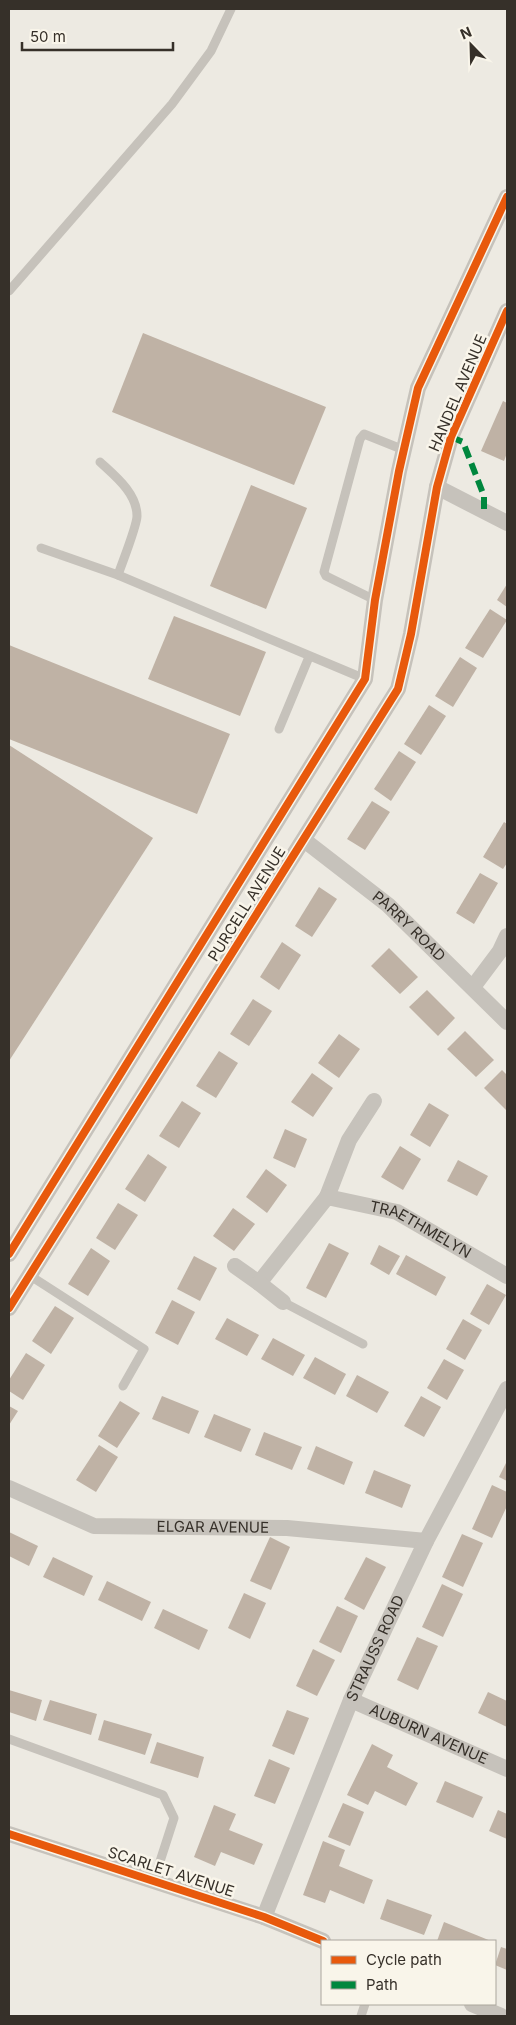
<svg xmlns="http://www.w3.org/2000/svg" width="516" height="2025" font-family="Inter,sans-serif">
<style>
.building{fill:#bfb2a5}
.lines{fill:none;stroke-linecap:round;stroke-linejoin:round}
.lane{stroke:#c6c2bb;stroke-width:9}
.street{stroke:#c6c2bb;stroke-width:16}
.quiet{stroke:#00873e;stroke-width:6;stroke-dasharray:12 6;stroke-linecap:butt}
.cycleway-casing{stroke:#f9f5ea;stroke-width:11}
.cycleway{stroke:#e8590c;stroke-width:8}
.labels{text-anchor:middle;stroke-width:5;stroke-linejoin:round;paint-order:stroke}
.street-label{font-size:15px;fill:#363029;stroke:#f9f5ea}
</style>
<rect width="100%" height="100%" fill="#edeae2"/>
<g class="building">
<path d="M 143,333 L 326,407 L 294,485 L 112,412 Z"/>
<path d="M 503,401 L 507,403 L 507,453 L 504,461 L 481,451 Z"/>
<path d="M 251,485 L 307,508 L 266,609 L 210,586 Z"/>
<path d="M 507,584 L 507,607 L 497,600 Z"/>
<path d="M 490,609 L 507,620 L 483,658 L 465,648 Z"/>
<path d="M 174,616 L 266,652 L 240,716 L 148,679 Z"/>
<path d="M 9,645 L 230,734 L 197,814 L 9,739 Z"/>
<path d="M 460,657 L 477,668 L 453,707 L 435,696 Z"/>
<path d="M 429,705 L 446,716 L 421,755 L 404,744 Z"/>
<path d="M 9,745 L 153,838 L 9,1061 Z"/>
<path d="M 399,751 L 416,762 L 391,801 L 374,789 Z"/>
<path d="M 372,801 L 390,812 L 365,850 L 347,839 Z"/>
<path d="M 504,822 L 507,824 L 507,863 L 503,869 L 483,857 Z"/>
<path d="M 480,873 L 498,883 L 474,924 L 456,913 Z"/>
<path d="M 319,887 L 337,899 L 312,937 L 295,926 Z"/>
<path d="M 282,942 L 301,955 L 279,990 L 260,977 Z"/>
<path d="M 389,948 L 418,977 L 400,994 L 371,966 Z"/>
<path d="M 427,990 L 455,1018 L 438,1036 L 409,1007 Z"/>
<path d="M 253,999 L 272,1011 L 249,1046 L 230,1034 Z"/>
<path d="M 465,1031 L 494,1060 L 476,1077 L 447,1049 Z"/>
<path d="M 339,1034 L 360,1049 L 339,1078 L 318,1063 Z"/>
<path d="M 219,1051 L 238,1063 L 216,1098 L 196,1086 Z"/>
<path d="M 502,1070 L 507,1075 L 507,1111 L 484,1088 Z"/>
<path d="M 312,1073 L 333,1088 L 313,1117 L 291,1102 Z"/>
<path d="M 182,1101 L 201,1113 L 179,1148 L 159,1136 Z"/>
<path d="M 429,1103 L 449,1115 L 430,1147 L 410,1135 Z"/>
<path d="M 285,1129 L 307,1139 L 295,1168 L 273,1158 Z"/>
<path d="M 400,1146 L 421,1159 L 403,1190 L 381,1177 Z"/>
<path d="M 148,1154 L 167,1167 L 145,1202 L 125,1189 Z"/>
<path d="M 458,1160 L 488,1176 L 477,1196 L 447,1181 Z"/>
<path d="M 266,1169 L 287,1185 L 267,1213 L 246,1197 Z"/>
<path d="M 118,1203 L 138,1215 L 115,1250 L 96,1238 Z"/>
<path d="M 233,1208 L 255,1224 L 234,1251 L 213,1236 Z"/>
<path d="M 329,1243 L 349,1253 L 326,1298 L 306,1288 Z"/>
<path d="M 379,1245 L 400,1256 L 389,1275 L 370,1264 Z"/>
<path d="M 91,1248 L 110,1261 L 88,1296 L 68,1284 Z"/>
<path d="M 406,1255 L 446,1277 L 436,1296 L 396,1274 Z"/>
<path d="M 194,1256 L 217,1268 L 200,1301 L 177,1289 Z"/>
<path d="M 487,1284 L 506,1295 L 489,1325 L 470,1314 Z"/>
<path d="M 172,1300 L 195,1312 L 178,1345 L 155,1333 Z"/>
<path d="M 55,1306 L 74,1318 L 51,1354 L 32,1341 Z"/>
<path d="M 227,1318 L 259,1335 L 247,1356 L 215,1339 Z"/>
<path d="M 463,1319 L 482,1330 L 465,1360 L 446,1349 Z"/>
<path d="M 273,1338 L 305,1355 L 293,1376 L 261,1359 Z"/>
<path d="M 26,1353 L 45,1365 L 23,1400 L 9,1391 L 9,1380 Z"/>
<path d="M 315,1357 L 346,1374 L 335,1395 L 303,1378 Z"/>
<path d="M 444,1359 L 464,1370 L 447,1400 L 427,1388 Z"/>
<path d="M 357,1375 L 389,1392 L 377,1413 L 346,1396 Z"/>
<path d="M 162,1396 L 199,1411 L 189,1434 L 152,1419 Z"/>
<path d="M 421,1396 L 441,1407 L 424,1437 L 404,1426 Z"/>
<path d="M 120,1401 L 140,1413 L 117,1448 L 98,1436 Z"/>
<path d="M 9,1406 L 18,1411 L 9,1425 Z"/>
<path d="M 214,1414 L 251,1429 L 241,1452 L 204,1437 Z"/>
<path d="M 264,1432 L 302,1447 L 292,1470 L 255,1455 Z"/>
<path d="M 99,1445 L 118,1457 L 96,1492 L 76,1480 Z"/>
<path d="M 316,1446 L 353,1462 L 344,1485 L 307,1469 Z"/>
<path d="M 507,1461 L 507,1481 L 499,1477 Z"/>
<path d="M 374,1470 L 411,1485 L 402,1508 L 365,1493 Z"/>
<path d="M 492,1485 L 507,1492 L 507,1506 L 492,1538 L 472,1529 Z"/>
<path d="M 9,1532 L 38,1546 L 29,1566 L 9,1556 Z"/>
<path d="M 462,1534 L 483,1543 L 463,1587 L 442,1577 Z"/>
<path d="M 270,1537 L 290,1547 L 271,1590 L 250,1581 Z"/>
<path d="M 53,1557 L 93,1576 L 84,1596 L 43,1577 Z"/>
<path d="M 366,1557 L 386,1567 L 364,1610 L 344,1599 Z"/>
<path d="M 107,1581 L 151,1602 L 142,1621 L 98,1600 Z"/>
<path d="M 442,1584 L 463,1594 L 443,1637 L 422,1627 Z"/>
<path d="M 244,1593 L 266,1603 L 250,1639 L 228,1628 Z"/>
<path d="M 337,1606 L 358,1616 L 341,1653 L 319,1642 Z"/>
<path d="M 163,1609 L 208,1630 L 199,1650 L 154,1628 Z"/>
<path d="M 417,1637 L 438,1646 L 418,1690 L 397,1680 Z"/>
<path d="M 313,1649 L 335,1660 L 317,1696 L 296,1686 Z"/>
<path d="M 9,1690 L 42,1700 L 36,1721 L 9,1712 Z"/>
<path d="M 488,1692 L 507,1701 L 507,1727 L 478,1713 Z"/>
<path d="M 50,1700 L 97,1714 L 91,1735 L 43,1720 Z"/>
<path d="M 287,1710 L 309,1718 L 294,1755 L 272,1746 Z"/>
<path d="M 104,1720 L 152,1734 L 145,1755 L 98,1740 Z"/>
<path d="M 157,1742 L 204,1757 L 198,1778 L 150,1763 Z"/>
<path d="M 372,1744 L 393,1755 L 387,1767 L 418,1783 L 406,1806 L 375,1791 L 368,1805 L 347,1795 Z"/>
<path d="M 269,1759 L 290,1768 L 275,1804 L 254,1796 Z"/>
<path d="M 445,1781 L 483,1797 L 473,1818 L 436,1802 Z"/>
<path d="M 343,1803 L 364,1812 L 350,1846 L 328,1837 Z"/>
<path d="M 214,1805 L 236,1814 L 229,1830 L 263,1844 L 254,1865 L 221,1852 L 215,1866 L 194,1857 Z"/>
<path d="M 498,1810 L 507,1814 L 507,1839 L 489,1831 Z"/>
<path d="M 323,1841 L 345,1850 L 339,1866 L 373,1880 L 364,1904 L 330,1890 L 325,1903 L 303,1895 Z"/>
<path d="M 387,1899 L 432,1915 L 424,1935 L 380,1919 Z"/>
<path d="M 444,1922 L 491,1941 L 437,1941 Z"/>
<path d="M 501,1947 L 507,1949 L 507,1970 L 495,1965 Z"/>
</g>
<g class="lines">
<g class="lane">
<path d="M 9,291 L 172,104 L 211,51 L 231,9"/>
<path d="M 100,462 C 115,476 137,493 137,516 C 137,526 122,563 118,575"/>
<path d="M 41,548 L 118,575 L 365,679"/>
<path d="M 375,600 L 326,576 L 324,572 L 360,439 L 364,434 L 404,450"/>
<path d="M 279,729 L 309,657"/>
<path d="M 29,1275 L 144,1349 L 123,1386"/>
<path d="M 283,1302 L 363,1344"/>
<path d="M 9,1739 L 163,1795 L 174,1818 L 154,1880"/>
<path d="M 361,2016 L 365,2004"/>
</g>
<g class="street">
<path d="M 437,487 L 507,523"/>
<path id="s1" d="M 304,840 L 388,905 L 507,1022"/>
<path d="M 473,987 L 500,951 L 507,936"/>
<path d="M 327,1197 L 349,1140 L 374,1101"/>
<path d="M 9,1254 L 365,679 L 375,600 L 399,471 L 418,388 L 507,197"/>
<path id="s2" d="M 235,1266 L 259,1283 L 327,1197 L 397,1212 L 507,1276"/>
<path d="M 259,1283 L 283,1302"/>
<path d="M 9,1308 L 398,689 L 411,634 L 437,487 L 451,437 L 507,311"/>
<path id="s3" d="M 9,1488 L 94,1526 L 287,1528 L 426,1541"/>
<path id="s4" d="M 351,1700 L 507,1769"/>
<path d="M 9,1834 L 264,1917 L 323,1941"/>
<path id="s5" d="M 264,1917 L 351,1700 L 426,1541 L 507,1389"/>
<path d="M 472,2004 L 501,2016"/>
</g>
<path class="quiet" d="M 451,437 L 463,442 L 484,496 L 484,512"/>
<defs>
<g id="cycleway">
<path d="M 9,1254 L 365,679 L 375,600 L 399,471 L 418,388 L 507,197"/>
<path d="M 9,1308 L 398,689 L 411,634 L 437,487 L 451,437 L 507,311"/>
<path d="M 9,1834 L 264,1917 L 323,1941"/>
</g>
</defs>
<use href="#cycleway" class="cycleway-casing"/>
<use href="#cycleway" class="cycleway"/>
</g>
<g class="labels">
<g class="street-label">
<text transform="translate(458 393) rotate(-67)" y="5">HANDEL AVENUE</text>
<text transform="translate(247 904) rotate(-58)" y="5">PURCELL AVENUE</text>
<text dy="5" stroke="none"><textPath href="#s1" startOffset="136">PARRY ROAD</textPath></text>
<text dy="5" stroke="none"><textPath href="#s2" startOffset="239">TRAETHMELYN</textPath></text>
<text dy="5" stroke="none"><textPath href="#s3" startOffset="212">ELGAR AVENUE</textPath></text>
<text dy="5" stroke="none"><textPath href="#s5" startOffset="291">STRAUSS ROAD</textPath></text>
<text dy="5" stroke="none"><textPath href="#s4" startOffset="85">AUBURN AVENUE</textPath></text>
<text transform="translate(171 1872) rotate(18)" y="5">SCARLET AVENUE</text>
</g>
</g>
<rect width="516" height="2025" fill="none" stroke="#363029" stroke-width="20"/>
<rect x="321" y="1940" width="175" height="65" fill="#f9f5ea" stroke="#aba69d"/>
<rect x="331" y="1956" width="25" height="8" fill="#e8590c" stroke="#aba69d"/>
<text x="366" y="1965" font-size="15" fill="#363029">Cycle path</text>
<rect x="331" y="1981" width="25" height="8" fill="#00873e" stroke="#aba69d"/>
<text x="366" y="1990" font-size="15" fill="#363029">Path</text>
<g transform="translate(471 45) rotate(337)" stroke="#f9f5ea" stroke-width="4" paint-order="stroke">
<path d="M0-4L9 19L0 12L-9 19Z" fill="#363029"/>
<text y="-8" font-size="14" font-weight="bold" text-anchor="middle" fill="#363029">N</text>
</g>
<path d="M22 42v8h151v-8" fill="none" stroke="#363029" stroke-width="2.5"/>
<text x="30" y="42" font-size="15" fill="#363029" stroke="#f9f5ea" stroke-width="4" paint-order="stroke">50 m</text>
</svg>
